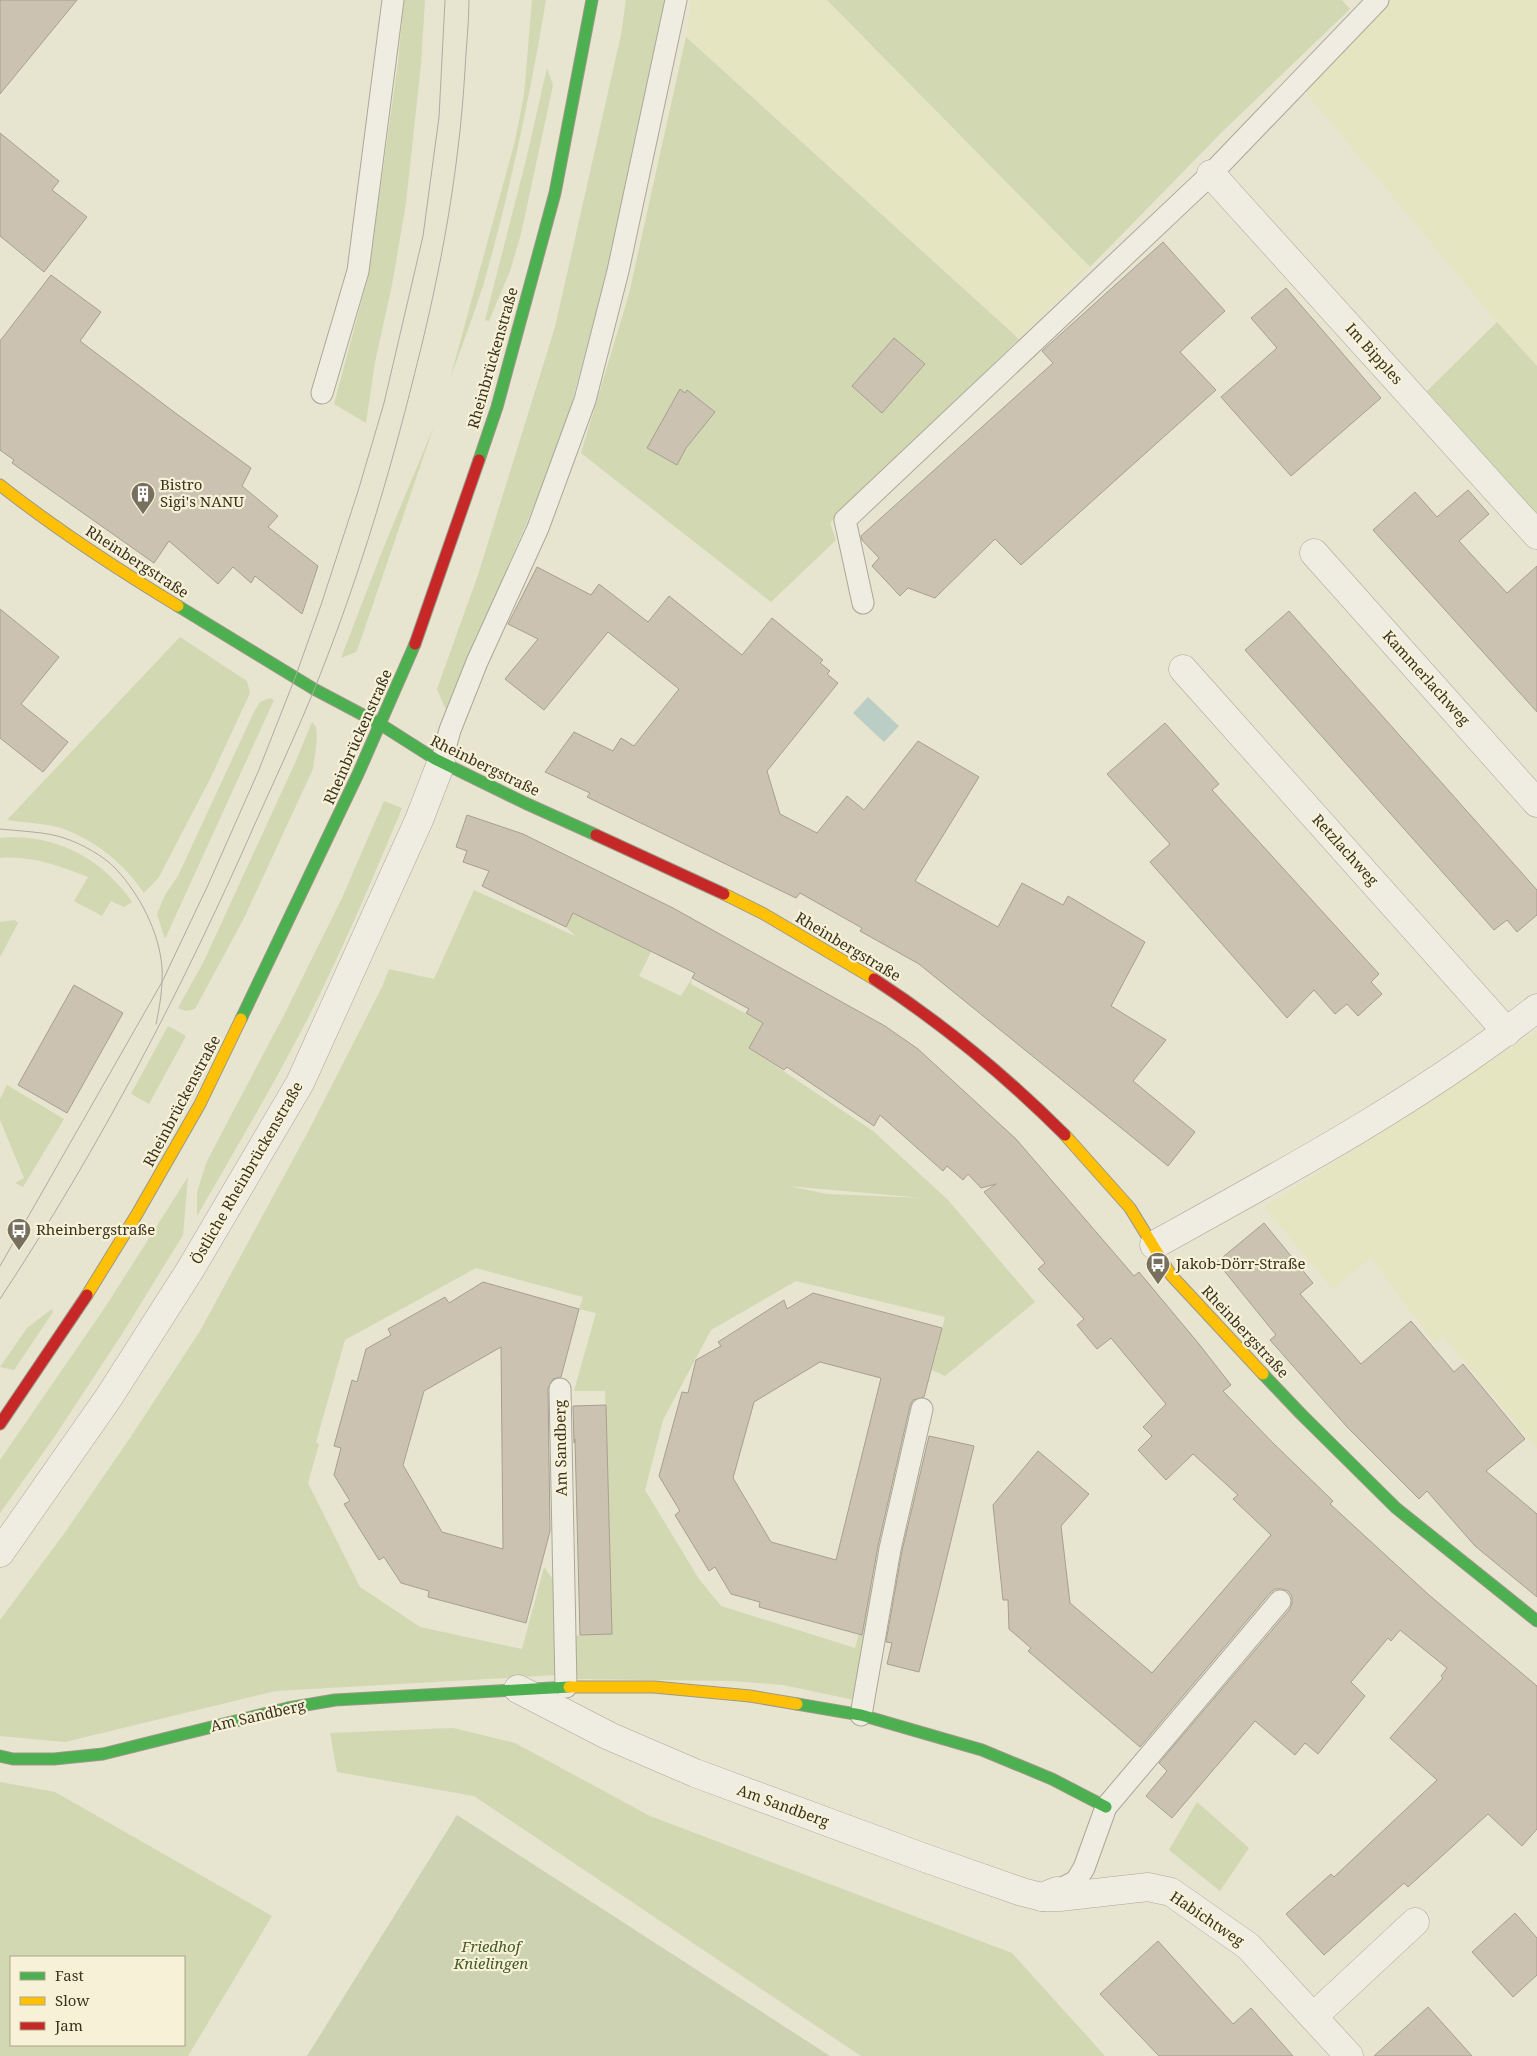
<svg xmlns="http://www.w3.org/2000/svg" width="1537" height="2056" font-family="'Noto Serif',serif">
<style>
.farmland{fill:#e6e5c1}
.green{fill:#d2d8b2;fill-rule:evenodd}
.cemetery{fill:#cdd2b2}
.water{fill:#bbcec5}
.building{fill:#cbc2b1;stroke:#a79f8f;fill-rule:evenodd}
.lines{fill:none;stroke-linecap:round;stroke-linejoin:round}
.lane-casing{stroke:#aca898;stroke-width:23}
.street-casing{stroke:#aca898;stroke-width:29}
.fast-casing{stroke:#9c9888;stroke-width:13}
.slow-casing{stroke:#9c9888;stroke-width:13}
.jam-casing{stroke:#9c9888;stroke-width:13}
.lane{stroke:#efece2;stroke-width:21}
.street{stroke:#efece2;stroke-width:28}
.fast{stroke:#4caf50;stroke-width:11}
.slow{stroke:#ffc107;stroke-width:11}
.jam{stroke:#c62828;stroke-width:11}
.tram{stroke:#aeaca2;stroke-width:1}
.labels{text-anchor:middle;stroke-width:4.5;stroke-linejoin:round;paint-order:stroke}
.street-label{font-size:15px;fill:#3c3220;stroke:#f7f2d7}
.poi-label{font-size:15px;fill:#3c3220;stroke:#f7f2d7;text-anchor:start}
.park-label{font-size:15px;font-style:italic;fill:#445926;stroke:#f7f2d7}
</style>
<rect width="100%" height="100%" fill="#e7e4d0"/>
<g class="farmland">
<path d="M 691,0 L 827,0 L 1090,267 L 1019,339 L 686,37 Z"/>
<path d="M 1391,0 L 1537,0 L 1537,366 L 1497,322 L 1304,90 Z"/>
<path d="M 1537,1031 L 1537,1449 L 1443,1336 L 1435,1344 L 1371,1258 L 1332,1289 L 1265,1207 Z"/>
</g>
<g class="green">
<path d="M 404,0 L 425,0 L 421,64 L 406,203 L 392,285 L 375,362 L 366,423 L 334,404 L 368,277 L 398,62 Z"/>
<path d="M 532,0 L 546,0 C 530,96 510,192 483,286 C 473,317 461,348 450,379 L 515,141 L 524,95 Z"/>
<path d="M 626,0 L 666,0 L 647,124 L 561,443 L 446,710 L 437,689 L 478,575 L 555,327 L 621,35 Z"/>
<path d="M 827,0 L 1342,0 L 1350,9 L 1223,131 L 1090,267 Z"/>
<path d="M 686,37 L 1019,339 L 830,523 L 836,540 L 771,602 L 581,453 L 629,294 Z"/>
<path d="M 547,68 L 553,85 L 521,234 L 510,271 L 489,321 L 485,320 L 526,160 Z"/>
<path d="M 1497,322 L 1537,366 L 1537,515 L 1427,391 Z"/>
<path d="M 434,426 L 359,645 L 356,652 L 341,658 L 383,549 Z"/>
<path d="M 180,637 L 247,681 L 250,693 L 211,777 L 159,877 L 144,893 C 124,863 97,842 64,829 C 47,823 25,823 7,820 Z"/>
<path d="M 270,698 L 274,700 L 165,939 L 157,914 L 165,895 L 178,876 L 254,712 L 260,702 Z"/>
<path d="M 312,722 L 316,727 L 317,739 L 313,769 L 244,918 L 195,1009 L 186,1011 L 178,1008 L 204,961 L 295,763 Z"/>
<path d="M 384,801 L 402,808 C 376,871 349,934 319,996 C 282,1071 239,1143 197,1216 L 197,1192 L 207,1161 L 285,1013 L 342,898 Z"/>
<path d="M 0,838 C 54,833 102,858 132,902 L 124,907 L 111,901 L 102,916 L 74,901 L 88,877 C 59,866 31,855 0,858 Z"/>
<path d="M 474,890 L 575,936 L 566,927 L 573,913 L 651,952 L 639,976 L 681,996 L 692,978 L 691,984 L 763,1023 L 749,1048 L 873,1131 L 948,1200 L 1035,1302 L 945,1376 L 932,1370 L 945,1317 L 796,1281 L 711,1330 L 663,1420 L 645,1490 L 699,1579 L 721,1606 L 855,1648 L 873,1581 L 881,1588 L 854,1700 L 783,1685 L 732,1681 L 572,1679 L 572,1636 L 612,1633 L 605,1391 L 574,1391 L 596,1313 L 579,1309 L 583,1297 L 476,1268 L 345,1340 L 316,1442 L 319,1444 L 308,1483 L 360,1587 L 420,1627 L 522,1649 L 544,1567 L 555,1582 L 556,1675 L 276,1691 L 65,1742 L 0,1736 L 0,1620 L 66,1531 L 132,1435 L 200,1331 L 309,1130 L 382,987 L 389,969 L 434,979 ZM 788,1186 L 924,1198 L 925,1198 L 827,1194 Z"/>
<path d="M 15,920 L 18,923 L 0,957 L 0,922 Z"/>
<path d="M 168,1026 L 186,1036 L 149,1104 L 131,1094 Z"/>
<path d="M 7,1085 L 64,1119 L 23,1187 L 15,1183 L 24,1178 L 0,1120 L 0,1099 Z"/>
<path d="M 188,1177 L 183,1235 L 122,1334 L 55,1436 L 0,1513 L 0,1460 L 106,1306 Z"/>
<path d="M 52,1309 L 53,1312 L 14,1370 L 0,1367 L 27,1328 Z"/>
<path d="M 453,1728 L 515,1743 L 650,1816 L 1012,1953 L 1105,2056 L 861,2056 L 474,1796 L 337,1772 L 330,1733 Z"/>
<path d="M 0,1782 L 55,1792 L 272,1916 L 188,2056 L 0,2056 ZM 11,1957 L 184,1957 L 184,2045 L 11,2045 Z"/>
<path d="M 1197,1802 L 1249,1848 L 1220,1891 L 1169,1850 Z"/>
</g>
<path class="cemetery" d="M 457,1815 L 830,2056 L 307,2056 Z"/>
<path class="water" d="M 868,697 L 899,726 L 884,742 L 853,713 Z"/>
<g class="building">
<path d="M 0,0 L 77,0 L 0,94 Z"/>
<path d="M 0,133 L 59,181 L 52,190 L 87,217 L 44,272 L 0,236 Z"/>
<path d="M 1163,242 L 1225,311 L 1180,352 L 1216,390 L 1021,565 L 995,539 L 935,598 L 908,588 L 900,596 L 872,566 L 879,558 L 862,540 L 861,536 L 1053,363 L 1042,351 Z"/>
<path d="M 51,275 L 101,312 L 80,341 L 174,412 L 251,468 L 242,486 L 278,516 L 268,527 L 318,566 L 302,614 L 255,576 L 251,583 L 233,567 L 218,584 L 169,541 L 154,563 L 12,463 L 14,460 L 0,450 L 0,341 Z"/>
<path d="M 1286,288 L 1381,398 L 1291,476 L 1221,397 L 1277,348 L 1251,318 Z"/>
<path d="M 894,338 L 925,364 L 882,413 L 852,386 Z"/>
<path d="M 680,389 L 685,393 L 687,390 L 715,412 L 686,448 L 677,465 L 647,448 Z"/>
<path d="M 1468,490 L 1489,514 L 1459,541 L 1481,565 L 1507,593 L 1537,566 L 1537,712 L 1373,530 L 1415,492 L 1437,517 Z"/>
<path d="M 537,567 L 591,595 L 599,584 L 648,622 L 669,596 L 742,655 L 772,618 L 823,660 L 820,663 L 830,671 L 827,674 L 838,683 L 767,771 L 780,814 L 817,833 L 847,796 L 864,810 L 918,741 L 979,777 L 915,881 L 998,927 L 1022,883 L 1063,905 L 1068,896 L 1145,942 L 1111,1006 L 1166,1040 L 1133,1081 L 1195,1132 L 1168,1166 L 919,964 L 860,931 L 862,928 L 800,893 L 796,898 L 587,797 L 590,793 L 545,772 L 574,732 L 613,751 L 621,738 L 634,746 L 679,689 L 608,632 L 544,710 L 505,679 L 538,639 L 508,624 Z"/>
<path d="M 0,609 L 59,657 L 21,704 L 68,742 L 43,772 L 0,738 Z"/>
<path d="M 1289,611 L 1537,890 L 1537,915 L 1517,932 L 1507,920 L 1494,930 L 1245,650 Z"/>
<path d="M 1165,723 L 1219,784 L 1212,790 L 1379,974 L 1371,982 L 1382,994 L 1358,1016 L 1347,1004 L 1335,1014 L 1314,990 L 1287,1018 L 1150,862 L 1170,844 L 1107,774 Z"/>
<path d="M 467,815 L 523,834 L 673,908 L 885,1026 L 918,1049 L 1016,1139 L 1134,1276 L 1139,1272 L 1199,1344 L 1231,1385 L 1223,1391 L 1273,1443 L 1333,1501 L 1330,1504 L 1429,1595 L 1537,1686 L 1537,1829 L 1522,1846 L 1488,1814 L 1408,1887 L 1404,1883 L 1324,1955 L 1286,1914 L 1331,1874 L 1334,1877 L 1437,1780 L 1390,1738 L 1443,1678 L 1441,1676 L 1447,1668 L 1400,1630 L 1391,1641 L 1388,1638 L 1351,1682 L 1365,1696 L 1318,1754 L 1305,1743 L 1295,1755 L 1255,1721 L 1172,1818 L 1146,1796 L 1167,1771 L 1159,1763 L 1290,1609 L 1292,1603 L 1292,1596 L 1288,1591 L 1282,1589 L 1275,1589 L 1270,1593 L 1140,1747 L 1028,1651 L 1031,1648 L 1009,1629 L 1008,1600 L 1003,1600 L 993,1505 L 1038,1451 L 1089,1494 L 1061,1526 L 1070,1603 L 1152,1673 L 1271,1535 L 1233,1499 L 1238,1495 L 1193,1454 L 1166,1480 L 1138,1450 L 1152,1436 L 1143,1427 L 1166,1404 L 1111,1338 L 1097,1349 L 1077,1325 L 1084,1319 L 1038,1269 L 1045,1263 L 984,1192 L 996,1184 L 981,1188 L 968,1174 L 963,1180 L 947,1166 L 943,1171 L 880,1115 L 874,1126 L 787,1067 L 784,1070 L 749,1048 L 763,1023 L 746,1013 L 749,1009 L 692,978 L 695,973 L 573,913 L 566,927 L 482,886 L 489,871 L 463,862 L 467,851 L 456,847 Z"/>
<path d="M 74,985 L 123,1013 L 67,1113 L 18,1085 Z"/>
<path d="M 1264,1223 L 1313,1283 L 1300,1294 L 1361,1364 L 1411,1321 L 1454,1372 L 1463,1364 L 1525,1439 L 1486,1471 L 1537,1514 L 1537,1597 L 1475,1546 L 1427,1491 L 1419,1499 L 1348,1428 L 1270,1340 L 1276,1335 L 1217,1262 Z"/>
<path d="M 483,1282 L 579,1309 L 561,1377 L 553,1379 L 548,1389 L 550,1531 L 526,1623 L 428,1597 L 429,1591 L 401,1583 L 384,1557 L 379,1560 L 344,1504 L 350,1501 L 334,1475 L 341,1448 L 334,1446 L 352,1380 L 357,1382 L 366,1349 L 391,1335 L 388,1329 L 445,1297 L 449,1303 ZM 501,1347 L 503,1549 L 442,1532 L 403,1465 L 424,1391 Z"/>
<path d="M 813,1293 L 942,1328 L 924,1397 L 913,1400 L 910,1406 L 878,1546 L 862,1635 L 759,1607 L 760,1602 L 731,1594 L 715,1567 L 709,1571 L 675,1515 L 680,1511 L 659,1476 L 682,1392 L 688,1393 L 696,1360 L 721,1346 L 718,1342 L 784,1300 L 787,1309 ZM 820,1362 L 881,1378 L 836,1560 L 771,1542 L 733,1478 L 754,1402 Z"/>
<path d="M 606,1405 L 612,1634 L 580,1635 L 575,1439 L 574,1443 L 573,1406 Z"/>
<path d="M 929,1436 L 974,1446 L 919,1672 L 887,1664 L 892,1643 L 886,1642 L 902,1551 Z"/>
<path d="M 1515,1913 L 1537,1938 L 1537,1975 L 1513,1997 L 1472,1952 Z"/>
<path d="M 1158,1941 L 1233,2024 L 1251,2008 L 1293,2056 L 1159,2056 L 1100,1994 Z"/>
<path d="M 1428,2007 L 1472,2056 L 1374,2056 Z"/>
</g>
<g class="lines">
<defs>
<g id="lane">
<path d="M 322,393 L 358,271 L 393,0"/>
<path d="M 863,603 L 845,520 L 1211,174 L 1378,0"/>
<path d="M 441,763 L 450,730 L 477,662 L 538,528 L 585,400 L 618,271 L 676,0"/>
<path d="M 560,1389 L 566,1687"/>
<path d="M 861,1715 L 890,1549 L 922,1409"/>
<path d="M 1057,1891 L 1076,1881 L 1084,1868 L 1106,1807 L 1280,1601"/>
</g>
<g id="street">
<path d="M 1211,174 L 1537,535"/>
<path d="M 1314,553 L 1537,803"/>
<path d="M 1183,669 L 1507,1032"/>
<path d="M 1154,1245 C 1286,1172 1418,1101 1537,1008"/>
<path d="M 0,1553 L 109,1397 L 190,1270 L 300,1083 L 419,820 L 441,763"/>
<path d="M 518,1689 L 609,1736 L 695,1773 L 922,1857 L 1022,1892 L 1042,1897 L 1057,1891"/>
<path d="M 1042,1897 L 1060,1897 L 1148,1887 L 1171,1892 L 1248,1946 L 1349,2056"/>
<path d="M 1313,2017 L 1415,1922"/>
</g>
<g id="fast">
<path d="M 479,460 L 497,407 L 555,193 L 592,0"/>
<path d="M 178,606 L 314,689 L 380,724 L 435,759 L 525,803 L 596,835"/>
<path d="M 241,1019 L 358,774 L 415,644"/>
<path d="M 1263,1374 L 1301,1414 L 1396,1508 L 1537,1621"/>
<path d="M 797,1704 L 861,1715 L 982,1750 L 1052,1779 L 1106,1807"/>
<path d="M 0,1756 L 13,1759 L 54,1759 L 103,1754 L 288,1708 L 335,1700 L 569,1687"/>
</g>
<g id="slow">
<path d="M 0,485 C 57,530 117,569 178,606"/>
<path d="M 724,894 L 764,914 L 874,979"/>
<path d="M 1065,1135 L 1130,1208 L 1171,1275 L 1263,1374"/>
<path d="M 87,1295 L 137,1214 L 200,1104 L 241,1019"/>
<path d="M 569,1687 L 654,1687 L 750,1696 L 797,1704"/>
</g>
<g id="jam">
<path d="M 415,644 L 479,460"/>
<path d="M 596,835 L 724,894"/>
<path d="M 874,979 C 943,1024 1007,1077 1065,1135"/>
<path d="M 0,1424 L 87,1295"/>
</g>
</defs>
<use href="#lane" class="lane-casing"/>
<use href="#street" class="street-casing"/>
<use href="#fast" class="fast-casing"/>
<use href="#slow" class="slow-casing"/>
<use href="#jam" class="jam-casing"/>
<use href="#lane" class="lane"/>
<use href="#street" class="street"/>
<use href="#fast" class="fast"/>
<use href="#slow" class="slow"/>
<use href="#jam" class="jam"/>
<g class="tram">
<path d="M 0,829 C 18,831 48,832 64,838 C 80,843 104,856 116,869 C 140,895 159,932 162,967 C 163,987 160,1005 156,1024"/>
<path d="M 0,1266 L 162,982 L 208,885 L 258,772 L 295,678 L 321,605 L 359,488 L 384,403 L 423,236 L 439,117 L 445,0"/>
<path d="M 0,1299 C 100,1147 185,984 258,817 C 276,777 295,736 312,695 C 355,590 389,478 416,368 C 441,270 459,171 465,70 C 466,47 469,23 469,0"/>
</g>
</g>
<defs>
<symbol id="building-pin" viewBox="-11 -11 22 30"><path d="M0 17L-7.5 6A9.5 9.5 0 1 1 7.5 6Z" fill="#78705e" stroke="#f7f2d7"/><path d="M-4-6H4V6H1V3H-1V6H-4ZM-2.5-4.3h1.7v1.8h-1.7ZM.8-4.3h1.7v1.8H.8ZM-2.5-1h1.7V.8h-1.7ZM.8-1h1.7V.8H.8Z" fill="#fff"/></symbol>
<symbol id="bus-pin" viewBox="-11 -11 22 30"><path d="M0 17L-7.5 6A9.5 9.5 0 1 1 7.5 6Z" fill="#78705e" stroke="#f7f2d7"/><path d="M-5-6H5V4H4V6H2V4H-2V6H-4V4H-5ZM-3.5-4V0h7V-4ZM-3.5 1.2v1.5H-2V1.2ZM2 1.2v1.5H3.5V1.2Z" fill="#fff"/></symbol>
</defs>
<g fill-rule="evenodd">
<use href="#building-pin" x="129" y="480" width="28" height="38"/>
<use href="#bus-pin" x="5" y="1216" width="28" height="38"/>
<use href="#bus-pin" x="1144" y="1250" width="28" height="38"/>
</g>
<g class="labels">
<g class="street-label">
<text transform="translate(1374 354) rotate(48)" y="5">Im Bipples</text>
<text transform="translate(493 358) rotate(-74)" y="5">Rheinbrückenstraße</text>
<text transform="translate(137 562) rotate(33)" y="5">Rheinbergstraße</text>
<text transform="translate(1426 678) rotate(48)" y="5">Kammerlachweg</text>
<text transform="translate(358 737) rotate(-66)" y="5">Rheinbrückenstraße</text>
<text transform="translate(485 766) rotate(26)" y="5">Rheinbergstraße</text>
<text transform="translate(1345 850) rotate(48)" y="5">Retzlachweg</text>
<text transform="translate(848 947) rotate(31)" y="5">Rheinbergstraße</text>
<text transform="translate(182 1101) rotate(-62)" y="5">Rheinbrückenstraße</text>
<text transform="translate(247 1173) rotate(-60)" y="5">Östliche Rheinbrückenstraße</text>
<text transform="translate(1245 1332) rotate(47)" y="5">Rheinbergstraße</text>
<text transform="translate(561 1448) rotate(-91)" y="5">Am Sandberg</text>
<text transform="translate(258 1716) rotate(-13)" y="5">Am Sandberg</text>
<text transform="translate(783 1806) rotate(20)" y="5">Am Sandberg</text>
<text transform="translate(1207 1919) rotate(34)" y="5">Habichtweg</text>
</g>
<g class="poi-label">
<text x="160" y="490">Bistro<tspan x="160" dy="17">Sigi's NANU</tspan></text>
<text x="36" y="1235">Rheinbergstraße</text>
<text x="1176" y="1269">Jakob-Dörr-Straße</text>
</g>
<g class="park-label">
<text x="491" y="1952">Friedhof<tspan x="491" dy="17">Knielingen</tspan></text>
</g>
</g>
<rect x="10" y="1956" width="175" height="90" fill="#f7f2d7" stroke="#aca58e"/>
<rect x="20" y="1972" width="25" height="8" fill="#4caf50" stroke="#aca58e"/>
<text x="55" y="1981" font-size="15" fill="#3c3220">Fast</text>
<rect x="20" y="1997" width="25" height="8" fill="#ffc107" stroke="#aca58e"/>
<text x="55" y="2006" font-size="15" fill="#3c3220">Slow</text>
<rect x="20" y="2022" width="25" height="8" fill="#c62828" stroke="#aca58e"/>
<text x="55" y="2031" font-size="15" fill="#3c3220">Jam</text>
</svg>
